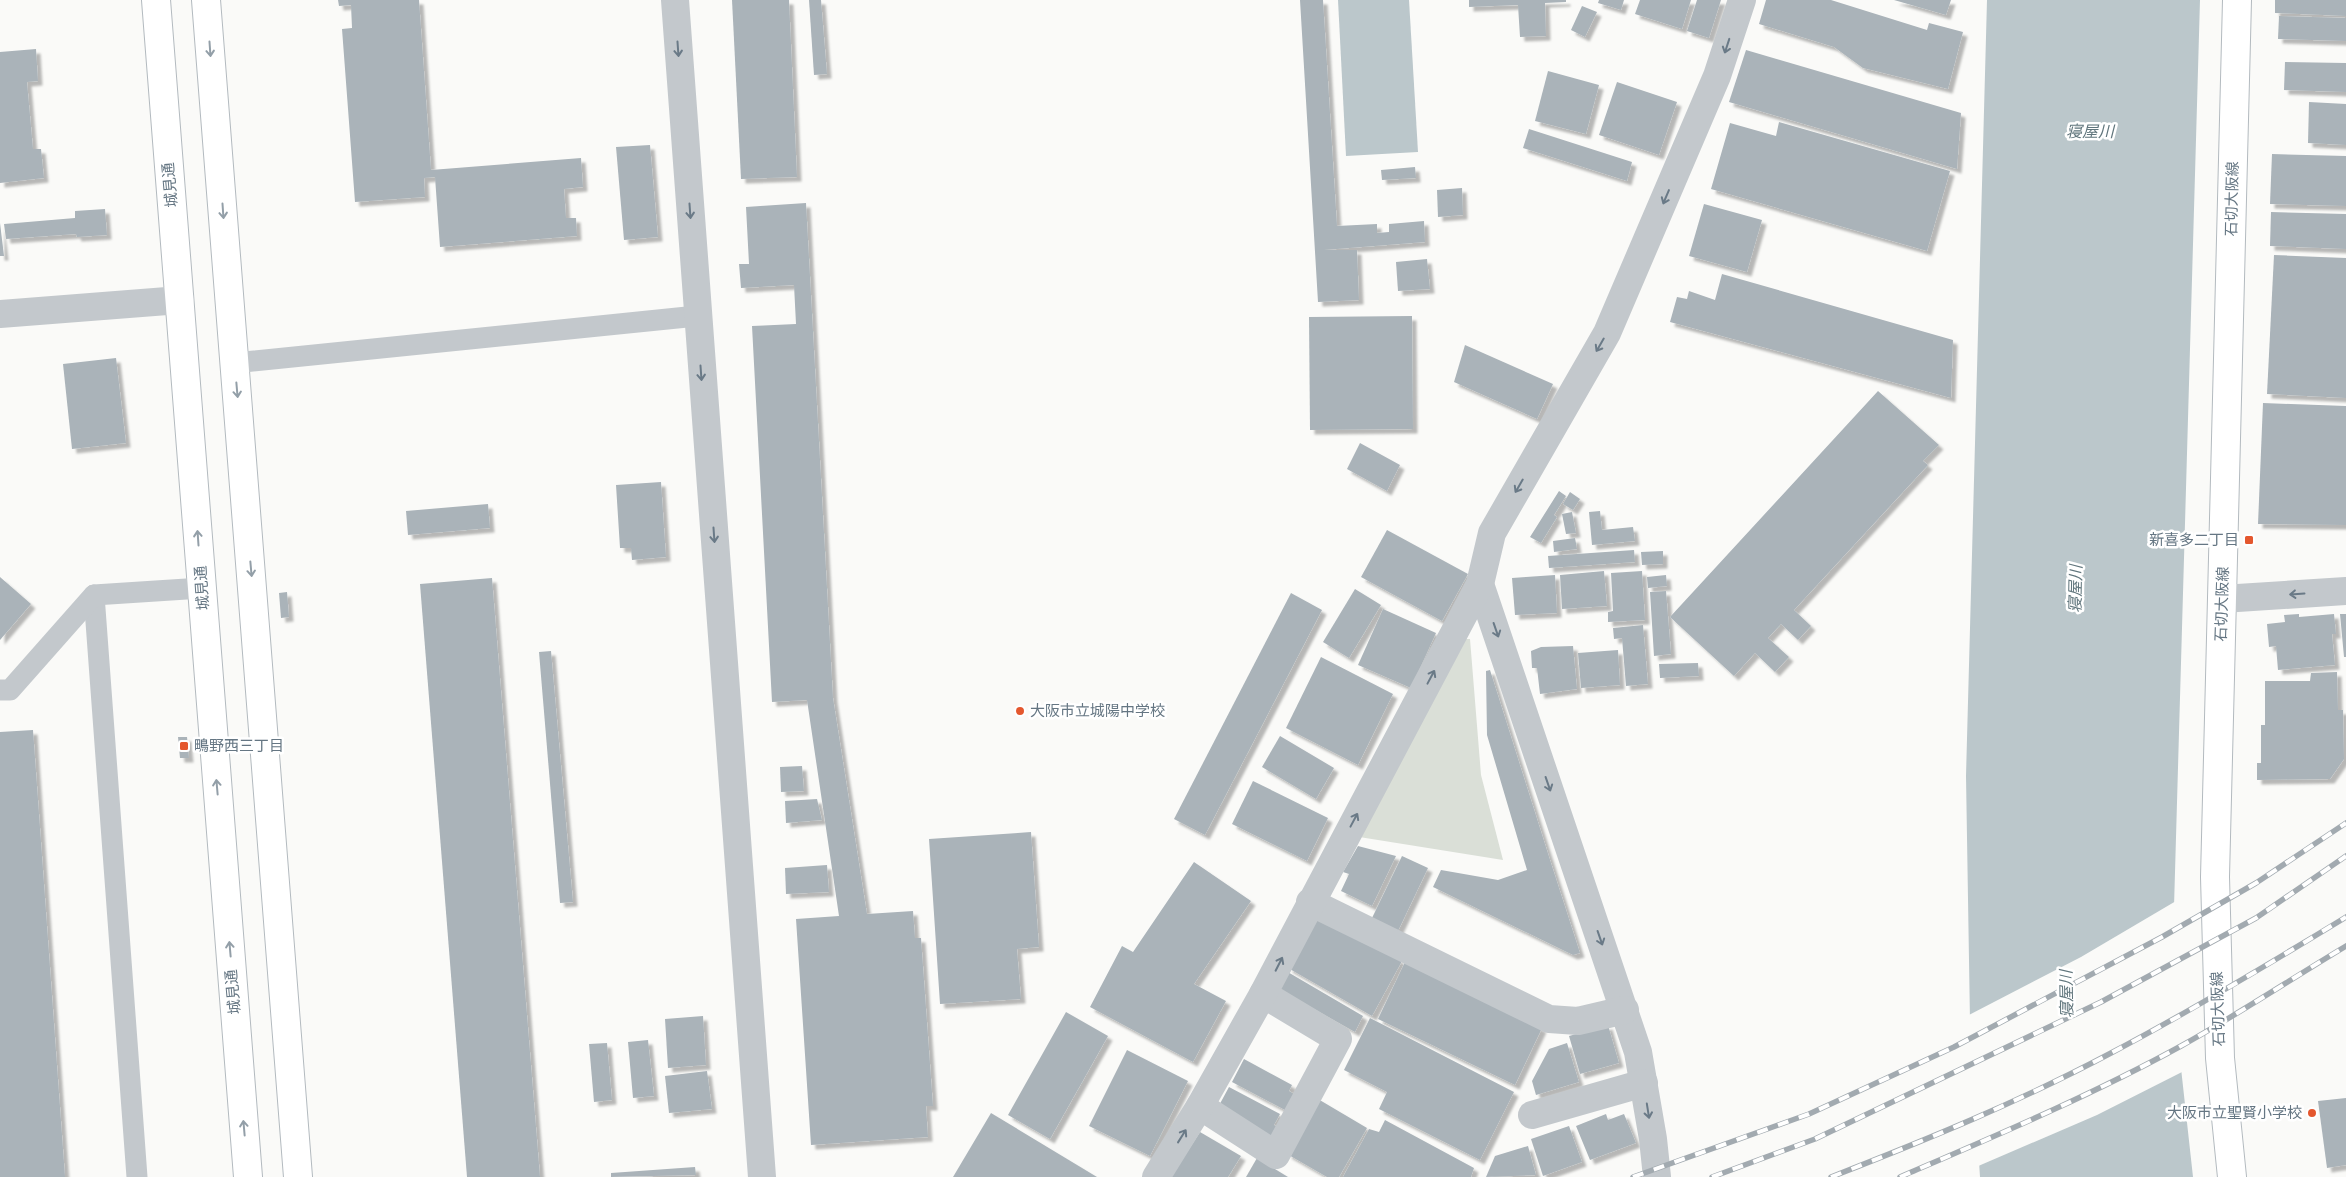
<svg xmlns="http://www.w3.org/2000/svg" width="2346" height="1177" font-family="'Exo 2','Noto Sans JP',sans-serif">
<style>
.green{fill:#dadfd7}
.water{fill:#bbc7cb}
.pier{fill:#fafaf8}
.building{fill:#aab3b9;filter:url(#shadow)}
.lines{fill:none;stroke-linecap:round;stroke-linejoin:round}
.secondary-casing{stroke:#b3babf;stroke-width:30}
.lane{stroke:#c3c8cc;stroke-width:21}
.street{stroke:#c3c8cc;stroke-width:28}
.secondary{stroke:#fff;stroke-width:28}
.rail-casing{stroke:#a2aab0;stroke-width:5.5}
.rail{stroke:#fff;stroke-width:4;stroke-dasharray:11;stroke-linecap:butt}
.oneway{stroke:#6a7a87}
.oneway2{stroke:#939fa8}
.poi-dot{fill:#e4572e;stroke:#fff;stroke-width:2}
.labels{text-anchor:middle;stroke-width:5;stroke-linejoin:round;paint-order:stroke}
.street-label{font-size:15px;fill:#657683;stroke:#fff}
.poi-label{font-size:15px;fill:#657683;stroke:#fff;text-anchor:end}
.water-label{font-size:16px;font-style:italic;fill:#60757c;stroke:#fff}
</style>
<defs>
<filter id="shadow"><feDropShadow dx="4.5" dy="4.5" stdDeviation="1" flood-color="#0004"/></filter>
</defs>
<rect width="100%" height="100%" fill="#fafaf8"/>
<path class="green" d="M 1464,639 L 1470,639 L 1481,775 L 1503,860 L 1353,836 Z"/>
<g class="water">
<path d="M 1338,0 L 1409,0 L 1418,152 L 1346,156 Z"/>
<path d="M 1987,0 L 2200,0 L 2174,907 L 2180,1059 L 2193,1177 L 1980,1177 L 1970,1021 L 1966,776 Z"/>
</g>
<path class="pier" d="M 2176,901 L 2184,1071 L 2097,1115 L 1976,1167 L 1967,1016 L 2081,957 Z"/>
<g class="building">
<path d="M 338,0 L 419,0 L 431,170 L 581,158 L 583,187 L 564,189 L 566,218 L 576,218 L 577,236 L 440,247 L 435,177 L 424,178 L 425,197 L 355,202 L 342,29 L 352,28 L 351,5 L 339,6 Z"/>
<path d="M 732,0 L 789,0 L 797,177 L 741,179 Z"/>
<path d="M 809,0 L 821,0 L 827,74 L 814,75 Z"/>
<path d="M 1300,0 L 1323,0 L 1337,226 L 1377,224 L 1377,233 L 1389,232 L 1389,224 L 1424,221 L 1425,242 L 1324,250 L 1357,250 L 1359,300 L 1318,302 Z"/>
<path d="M 1469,0 L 1566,0 L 1566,2 L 1545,3 L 1546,36 L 1520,37 L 1518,5 L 1469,7 Z"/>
<path d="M 1599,0 L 1624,0 L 1621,10 L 1598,3 Z"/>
<path d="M 1640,0 L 1691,0 L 1682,29 L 1635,14 Z"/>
<path d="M 1697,0 L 1721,0 L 1709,38 L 1687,31 Z"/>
<path d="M 1766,0 L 1831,0 L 1927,30 L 1929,23 L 1963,32 L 1948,89 L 1863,68 L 1834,47 L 1759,24 Z"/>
<path d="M 1894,0 L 1951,0 L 1946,15 Z"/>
<path d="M 2275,0 L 2346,0 L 2346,16 L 2275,13 Z"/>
<path d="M 1582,6 L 1597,12 L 1585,37 L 1571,30 Z"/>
<path d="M 2279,16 L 2346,18 L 2346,41 L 2278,39 Z"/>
<path d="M 36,49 L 38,81 L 27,82 L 33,149 L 41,149 L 44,178 L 0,183 L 0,52 Z"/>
<path d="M 1746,50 L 1961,113 L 1957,169 L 1729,102 Z"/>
<path d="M 2285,62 L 2346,63 L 2346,92 L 2284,90 Z"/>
<path d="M 1548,71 L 1599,85 L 1586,134 L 1535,121 Z"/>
<path d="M 1617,82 L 1677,102 L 1659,155 L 1599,135 Z"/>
<path d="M 2309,102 L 2346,104 L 2346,145 L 2308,143 Z"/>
<path d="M 1779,122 L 1950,171 L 1927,251 L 1711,189 L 1730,123 L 1776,136 Z"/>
<path d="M 1529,129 L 1632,162 L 1627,181 L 1523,148 Z"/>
<path d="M 650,145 L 658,237 L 624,240 L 616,147 Z"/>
<path d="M 2272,154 L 2346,156 L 2346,206 L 2270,204 Z"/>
<path d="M 1415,167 L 1416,178 L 1382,180 L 1381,170 Z"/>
<path d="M 1462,188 L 1463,215 L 1438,217 L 1437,190 Z"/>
<path d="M 806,203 L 833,698 L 867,914 L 913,911 L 915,938 L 921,938 L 933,1106 L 926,1106 L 928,1137 L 811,1145 L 796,919 L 839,916 L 807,700 L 772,702 L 752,326 L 796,324 L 794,285 L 741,288 L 739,264 L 749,264 L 746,207 Z"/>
<path d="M 1704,204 L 1762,220 L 1747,272 L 1689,256 Z"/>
<path d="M 105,209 L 107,235 L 77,237 L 76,234 L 6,239 L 4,224 L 75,218 L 75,211 Z"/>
<path d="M 2271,212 L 2346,214 L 2346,249 L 2270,246 Z"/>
<path d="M 0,223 L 4,256 L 0,256 Z"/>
<path d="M 2274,255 L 2346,258 L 2346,398 L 2267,394 Z"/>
<path d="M 1427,259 L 1430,289 L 1398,291 L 1396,262 Z"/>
<path d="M 1722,274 L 1953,340 L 1951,398 L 1670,322 L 1677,297 L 1687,299 L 1689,291 L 1715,300 Z"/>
<path d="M 1412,316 L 1413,429 L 1310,430 L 1309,317 Z"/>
<path d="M 1465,345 L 1553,384 L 1537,419 L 1454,382 Z"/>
<path d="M 116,358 L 126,443 L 72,449 L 63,364 Z"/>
<path d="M 1878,391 L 1939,445 L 1923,461 L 1928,465 L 1794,610 L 1811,626 L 1798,640 L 1781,624 L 1768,638 L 1789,657 L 1775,672 L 1755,653 L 1734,676 L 1670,617 Z"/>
<path d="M 2263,403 L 2346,406 L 2346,525 L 2258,524 Z"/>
<path d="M 1360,443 L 1400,465 L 1387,491 L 1347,469 Z"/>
<path d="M 661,482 L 666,557 L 632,560 L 631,548 L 620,548 L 616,485 Z"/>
<path d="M 1559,491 L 1566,496 L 1554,515 L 1557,517 L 1541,543 L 1530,537 Z"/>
<path d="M 1570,492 L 1580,499 L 1573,510 L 1563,504 Z"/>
<path d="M 488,504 L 490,528 L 408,535 L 406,511 Z"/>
<path d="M 1600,511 L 1602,530 L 1633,527 L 1635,541 L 1592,545 L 1589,512 Z"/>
<path d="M 1572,512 L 1576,533 L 1566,534 L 1562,514 Z"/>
<path d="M 1387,530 L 1468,574 L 1442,621 L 1361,577 Z"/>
<path d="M 1575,538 L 1577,549 L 1554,552 L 1553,541 Z"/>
<path d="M 1634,550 L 1635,562 L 1549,568 L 1548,556 Z"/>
<path d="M 1663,551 L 1663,564 L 1642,565 L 1641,552 Z"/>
<path d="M 1604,571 L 1607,606 L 1562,609 L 1560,575 Z"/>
<path d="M 1642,571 L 1645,620 L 1608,622 L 1608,612 L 1613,611 L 1611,573 Z"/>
<path d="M 1555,575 L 1557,613 L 1515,615 L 1512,578 Z"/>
<path d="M 1666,575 L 1667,586 L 1648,588 L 1647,577 Z"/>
<path d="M 0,577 L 31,604 L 0,640 Z"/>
<path d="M 492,578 L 540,1177 L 467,1177 L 420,584 Z"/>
<path d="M 1355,589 L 1381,605 L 1349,658 L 1323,642 Z"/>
<path d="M 1666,591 L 1671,654 L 1654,656 L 1650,592 Z"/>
<path d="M 287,592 L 289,617 L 281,618 L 279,593 Z"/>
<path d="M 1291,593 L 1322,610 L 1205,835 L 1174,819 Z"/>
<path d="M 1383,609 L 1436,633 L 1411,688 L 1358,665 Z"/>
<path d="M 2299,614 L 2299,617 L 2334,614 L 2336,634 L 2332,634 L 2335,665 L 2278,670 L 2276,646 L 2269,647 L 2267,624 L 2285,622 L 2284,615 Z"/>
<path d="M 2340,614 L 2346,614 L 2346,657 L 2344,657 Z"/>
<path d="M 1643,625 L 1648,684 L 1626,686 L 1622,638 L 1614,639 L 1613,628 Z"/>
<path d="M 1573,646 L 1577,689 L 1540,694 L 1537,668 L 1532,668 L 1531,651 L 1541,647 Z"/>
<path d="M 1618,650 L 1620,685 L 1581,688 L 1578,653 Z"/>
<path d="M 551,651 L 573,902 L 560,903 L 539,652 Z"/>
<path d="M 1321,657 L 1393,694 L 1358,765 L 1286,728 Z"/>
<path d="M 1698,663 L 1699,676 L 1660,678 L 1659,664 Z"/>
<path d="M 1490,670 L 1551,863 L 1580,953 L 1573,955 L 1433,887 L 1441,870 L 1498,880 L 1527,870 L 1487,735 L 1486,671 Z"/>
<path d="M 2337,672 L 2338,710 L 2343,710 L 2344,759 L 2330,779 L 2257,780 L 2257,763 L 2261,763 L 2261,725 L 2265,725 L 2265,681 L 2310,681 L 2311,673 Z"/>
<path d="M 33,730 L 65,1177 L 0,1177 L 0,732 Z"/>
<path d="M 1280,736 L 1334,768 L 1316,799 L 1262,767 Z"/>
<path d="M 178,737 L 187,737 L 189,758 L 180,758 Z"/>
<path d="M 802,766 L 804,791 L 781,792 L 780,767 Z"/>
<path d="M 1253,781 L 1328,818 L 1307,861 L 1232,824 Z"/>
<path d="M 817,799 L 822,820 L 786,823 L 785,801 Z"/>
<path d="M 1031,832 L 1039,947 L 1017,949 L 1021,999 L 940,1004 L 929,839 Z"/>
<path d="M 1358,846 L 1396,856 L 1372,906 L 1341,891 L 1349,874 L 1343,872 Z"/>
<path d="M 1402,856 L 1428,868 L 1398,931 L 1372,918 Z"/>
<path d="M 1194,862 L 1251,901 L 1194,984 L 1226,1001 L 1193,1062 L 1090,1007 L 1122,946 L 1133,952 Z"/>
<path d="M 827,865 L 829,892 L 786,894 L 785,868 Z"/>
<path d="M 1319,914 L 1402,961 L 1372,1016 L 1288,968 Z"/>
<path d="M 1405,962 L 1542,1028 L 1515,1085 L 1378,1019 Z"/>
<path d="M 1286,971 L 1363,1016 L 1355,1032 L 1277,988 Z"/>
<path d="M 1066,1012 L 1108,1036 L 1050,1139 L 1008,1115 Z"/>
<path d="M 703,1016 L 706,1065 L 668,1068 L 665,1019 Z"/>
<path d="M 1370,1018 L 1514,1092 L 1480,1160 L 1379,1109 L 1387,1092 L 1344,1070 Z"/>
<path d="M 1608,1025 L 1619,1063 L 1580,1074 L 1569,1036 Z"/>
<path d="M 648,1040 L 654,1096 L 633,1098 L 628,1042 Z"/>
<path d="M 607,1043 L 612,1100 L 594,1102 L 589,1044 Z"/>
<path d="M 1567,1043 L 1579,1082 L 1536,1095 L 1532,1081 L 1549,1049 Z"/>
<path d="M 1127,1050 L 1188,1081 L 1150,1156 L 1089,1126 Z"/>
<path d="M 1244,1059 L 1292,1085 L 1289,1091 L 1294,1094 L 1285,1110 L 1232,1082 Z"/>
<path d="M 707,1071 L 712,1109 L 669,1113 L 665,1076 Z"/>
<path d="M 1229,1087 L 1280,1114 L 1274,1125 L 1279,1128 L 1272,1141 L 1216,1111 Z"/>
<path d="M 2346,1098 L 2346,1165 L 2327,1168 L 2318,1101 Z"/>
<path d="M 1318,1099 L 1367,1128 L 1339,1177 L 1327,1177 L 1287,1154 Z"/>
<path d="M 991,1113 L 1097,1177 L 953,1177 Z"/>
<path d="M 1606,1114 L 1608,1120 L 1624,1114 L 1636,1143 L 1590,1160 L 1576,1126 Z"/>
<path d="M 1385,1120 L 1474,1168 L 1471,1177 L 1343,1177 L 1369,1129 L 1379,1132 Z"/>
<path d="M 1569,1126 L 1582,1162 L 1543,1176 L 1531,1139 Z"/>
<path d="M 1200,1132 L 1241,1156 L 1228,1177 L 1171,1177 Z"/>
<path d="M 1528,1146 L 1536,1175 L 1486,1177 L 1495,1156 Z"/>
<path d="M 1257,1158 L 1288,1177 L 1246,1177 Z"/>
<path d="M 695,1167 L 696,1175 L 611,1177 L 611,1173 Z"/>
</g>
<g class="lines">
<defs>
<g id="secondary">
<path d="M 156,0 L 248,1177"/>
<path d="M 206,0 L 298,1177"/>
<path d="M 2232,1177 L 2220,1058 L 2215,877 L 2237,0"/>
</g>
</defs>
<use href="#secondary" class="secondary-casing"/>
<g class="lane">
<path d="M 234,363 L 697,316"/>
<path d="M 94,595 L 137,1177"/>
<path d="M 0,690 L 10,690 L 94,595 L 202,588"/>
</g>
<g class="street">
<path d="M 675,0 L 762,1177"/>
<path d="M 0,314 L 180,300"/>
<path d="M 1480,584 L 1638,1052 L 1653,1139 L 1657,1177"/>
<path d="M 2222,599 L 2346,591"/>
<path d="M 1310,902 L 1549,1019 L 1578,1021 L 1625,1010"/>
<path d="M 1200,1106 L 1276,1155 L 1338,1039 L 1263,994"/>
<path d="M 1532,1115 L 1644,1083"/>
<path d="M 1156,1177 L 1200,1106 L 1263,994 L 1480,584 L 1492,533 L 1607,333 L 1717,76 L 1742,0"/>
</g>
<use href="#secondary" class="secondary"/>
<defs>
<g id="rail">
<path d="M 1633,1177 L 1809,1114 L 1954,1047 L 2162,937 L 2256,883 L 2346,823"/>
<path d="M 1712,1177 L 1815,1139 L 2101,1002 L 2256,918 L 2346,856"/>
<path d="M 1831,1177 C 1926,1140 2021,1101 2111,1053 C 2191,1011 2269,964 2346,917"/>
<path d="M 1900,1177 C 1995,1136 2090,1096 2181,1046 C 2237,1015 2291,979 2346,946"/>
</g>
</defs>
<use href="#rail" class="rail-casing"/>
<use href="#rail" class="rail"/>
</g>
<defs><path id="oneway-shaft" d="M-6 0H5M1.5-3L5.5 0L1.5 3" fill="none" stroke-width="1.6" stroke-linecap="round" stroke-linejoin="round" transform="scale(1.25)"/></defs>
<g class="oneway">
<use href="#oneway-shaft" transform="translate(1727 46) rotate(108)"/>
<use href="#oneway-shaft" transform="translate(678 49) rotate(86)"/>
<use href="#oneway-shaft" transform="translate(1666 197) rotate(113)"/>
<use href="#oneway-shaft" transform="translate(690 211) rotate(86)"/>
<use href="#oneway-shaft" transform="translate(1600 345) rotate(120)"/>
<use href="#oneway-shaft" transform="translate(701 373) rotate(86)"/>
<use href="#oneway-shaft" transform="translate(1519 486) rotate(120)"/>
<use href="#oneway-shaft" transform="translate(714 535) rotate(86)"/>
<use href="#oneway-shaft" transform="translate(2297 594) rotate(176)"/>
<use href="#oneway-shaft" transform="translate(1496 630) rotate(71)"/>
<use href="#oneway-shaft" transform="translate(1431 677) rotate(-62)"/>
<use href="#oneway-shaft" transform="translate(1548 784) rotate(71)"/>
<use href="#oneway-shaft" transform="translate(1354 820) rotate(-62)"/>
<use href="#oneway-shaft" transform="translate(1600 938) rotate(71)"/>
<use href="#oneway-shaft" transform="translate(1279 964) rotate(-63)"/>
<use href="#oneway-shaft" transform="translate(1648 1111) rotate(81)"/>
<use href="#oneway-shaft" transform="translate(1182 1136) rotate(-58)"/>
</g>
<g class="oneway2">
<use href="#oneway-shaft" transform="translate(210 49) rotate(86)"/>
<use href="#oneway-shaft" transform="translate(223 211) rotate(86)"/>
<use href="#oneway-shaft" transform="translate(237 390) rotate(85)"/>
<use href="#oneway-shaft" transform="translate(198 538) rotate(-94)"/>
<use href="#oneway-shaft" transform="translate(251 569) rotate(85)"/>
<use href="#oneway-shaft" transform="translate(217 787) rotate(-95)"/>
<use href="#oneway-shaft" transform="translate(230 949) rotate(-95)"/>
<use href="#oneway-shaft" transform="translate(244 1128) rotate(-95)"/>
</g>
<g class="poi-dot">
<rect x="2244" y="535" width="10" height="10" rx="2.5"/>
<circle cx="1020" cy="711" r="5"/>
<rect x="179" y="741" width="10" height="10" rx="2.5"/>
<circle cx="2312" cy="1113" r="5"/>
</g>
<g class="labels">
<g class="street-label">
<text transform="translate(170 185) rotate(-95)" y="5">城見通</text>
<text transform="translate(2232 199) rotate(-89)" y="5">石切大阪線</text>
<text transform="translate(202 588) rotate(-94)" y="5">城見通</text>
<text transform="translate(2222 604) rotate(-88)" y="5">石切大阪線</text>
<text transform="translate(233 992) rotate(-95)" y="5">城見通</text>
<text transform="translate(2218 1009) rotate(-92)" y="5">石切大阪線</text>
</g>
<g class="poi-label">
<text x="2239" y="545">新喜多二丁目</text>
<text x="1030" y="716" text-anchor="start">大阪市立城陽中学校</text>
<text x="194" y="751" text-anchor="start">鴫野西三丁目</text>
<text x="2302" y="1118">大阪市立聖賢小学校</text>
</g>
<g class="water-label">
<text x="2090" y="137">寝屋川</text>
<text transform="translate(2075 589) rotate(-89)" y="6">寝屋川</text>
<text transform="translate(2066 994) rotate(-91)" y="6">寝屋川</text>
</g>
</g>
</svg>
